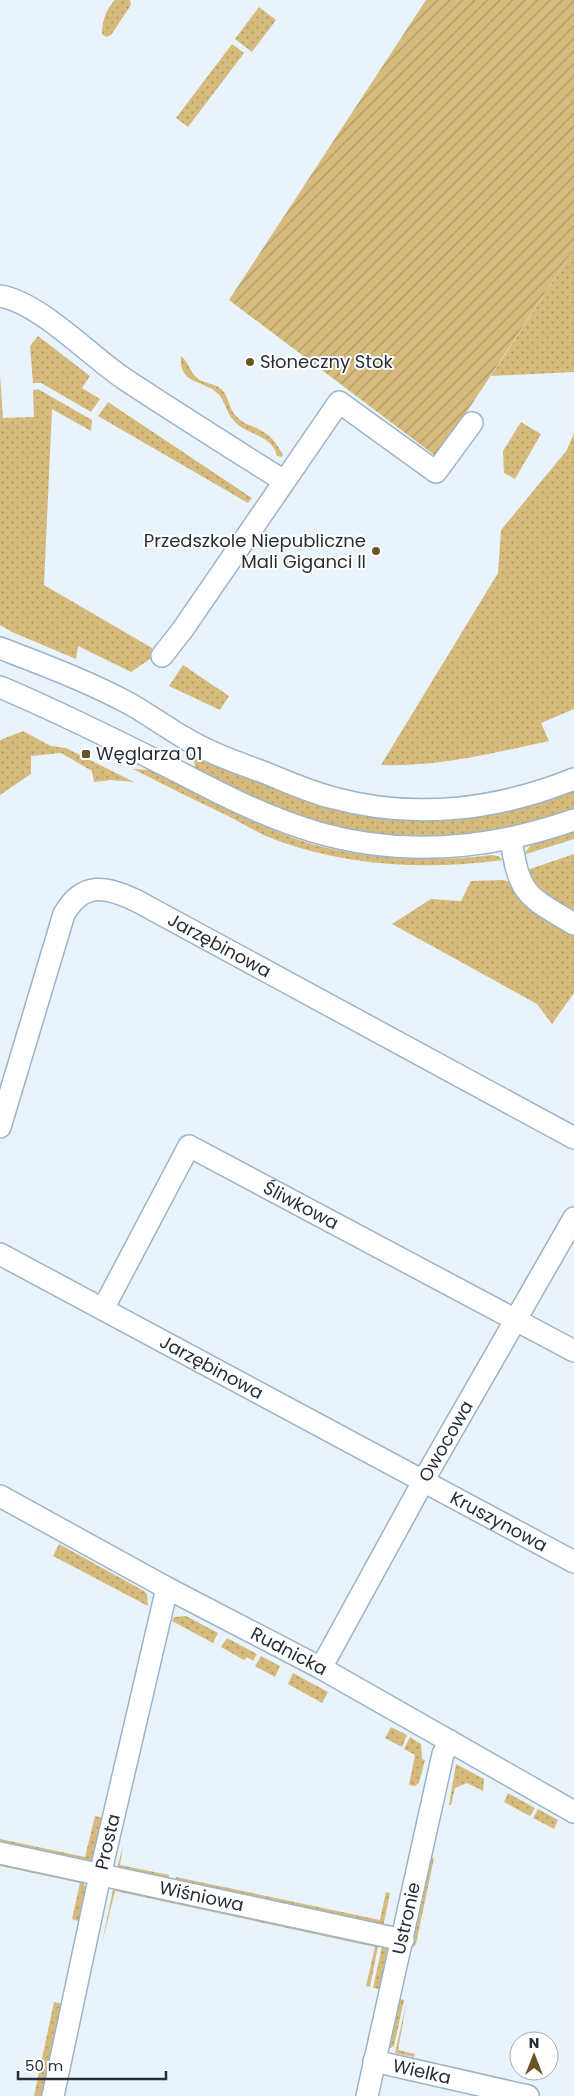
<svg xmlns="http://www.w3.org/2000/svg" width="574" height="2096" font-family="Poppins,sans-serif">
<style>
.grass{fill:url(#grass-dots)}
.garden{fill:url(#garden-furrows)}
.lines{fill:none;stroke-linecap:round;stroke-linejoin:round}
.minor-casing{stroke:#9cb4ca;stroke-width:24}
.minor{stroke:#fff;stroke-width:21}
.poi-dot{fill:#6a5624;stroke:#fff;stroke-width:2}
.labels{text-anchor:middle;stroke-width:4;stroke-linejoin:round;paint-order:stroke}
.poi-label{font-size:18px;fill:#262f38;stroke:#fff;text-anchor:start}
.street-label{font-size:18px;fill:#262f38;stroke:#fff}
</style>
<defs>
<pattern id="grass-dots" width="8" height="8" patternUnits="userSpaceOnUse" patternTransform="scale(1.25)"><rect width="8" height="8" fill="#d6bb7d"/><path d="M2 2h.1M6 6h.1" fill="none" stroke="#ad9867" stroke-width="1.8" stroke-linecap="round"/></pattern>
<pattern id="garden-furrows" width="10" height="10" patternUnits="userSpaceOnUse" patternTransform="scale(1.25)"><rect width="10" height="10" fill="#d6bb7d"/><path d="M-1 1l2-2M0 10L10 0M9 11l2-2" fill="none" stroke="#ad9867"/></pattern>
</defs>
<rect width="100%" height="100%" fill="#e9f3fc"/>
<g class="grass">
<path d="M 115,0 L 130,0 L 131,5 L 111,35 L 106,37 L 102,34 C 102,21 106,9 115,0 Z"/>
<path d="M 259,7 L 276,20 L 252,52 L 235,39 Z"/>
<path d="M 232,44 L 244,53 L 188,127 L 176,118 Z"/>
<path d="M 574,249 L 574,372 L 491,376 Z"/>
<path d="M 38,336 L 90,376 L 82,388 L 100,399 L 91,412 L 41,383 L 33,383 L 30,346 Z"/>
<path d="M 181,356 C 189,362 189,371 197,378 C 205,385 216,382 224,392 C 229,399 229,409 236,416 C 243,424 251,425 260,430 C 271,435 277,444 283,455 L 282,457 L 277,456 C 272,435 251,436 237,424 C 226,415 226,400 216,392 C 204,381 178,384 181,356 Z"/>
<path d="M 0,375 L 3,418 L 34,417 L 33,390 L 38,389 L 92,420 L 91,431 L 52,409 L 44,585 L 152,648 L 150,659 L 131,672 L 78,646 L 76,659 L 12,632 L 0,625 Z"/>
<path d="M 108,402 L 252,498 L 248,503 L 98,416 Z"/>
<path d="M 521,422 L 541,434 L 515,479 L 504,473 L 503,451 Z"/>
<path d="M 574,433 L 574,709 L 541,723 L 549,741 C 493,753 439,767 381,765 L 498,573 L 501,530 L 567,450 Z"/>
<path d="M 183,665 L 229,696 L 220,710 L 169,686 Z"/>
<path d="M 23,731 L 51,746 L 66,748 L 134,782 L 111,780 L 94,782 L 92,771 L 61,753 L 31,756 L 31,774 L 0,795 L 0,740 Z"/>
<path d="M 194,758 L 328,808 L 372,816 L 464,818 L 527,806 L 574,790 L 574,808 C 502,840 403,847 328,825 C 284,812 243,793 202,773 L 195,768 Z"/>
<path d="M 133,769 L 152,770 C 200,795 248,822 299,840 C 356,859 432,863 491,855 L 498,856 L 503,860 C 427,870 349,867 276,840 C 259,834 244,824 228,816 C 196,801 165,785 133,769 Z"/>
<path d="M 574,832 L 574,839 L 523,855 L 531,845 Z"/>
<path d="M 574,854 L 574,993 L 552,1024 L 537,1004 L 392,924 L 431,899 L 461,901 L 471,881 L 503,880 L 534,889 L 524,871 Z"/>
<path d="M 59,1544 L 144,1591 L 147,1594 L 148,1606 L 53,1556 Z"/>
<path d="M 186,1616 L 218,1633 L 213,1643 L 172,1621 L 174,1617 Z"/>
<path d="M 227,1638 L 257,1654 L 253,1661 L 247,1657 L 244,1660 L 221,1647 Z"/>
<path d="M 261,1656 L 280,1666 L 275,1677 L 255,1666 Z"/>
<path d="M 293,1673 L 328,1692 L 322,1703 L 288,1684 Z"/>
<path d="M 391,1727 L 407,1735 L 402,1747 L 385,1738 Z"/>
<path d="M 410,1737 L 421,1744 L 422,1759 L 425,1760 L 419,1783 L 415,1786 L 409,1785 L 415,1755 L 404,1749 Z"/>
<path d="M 456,1764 L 484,1779 L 483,1791 L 467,1783 L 455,1788 L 451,1805 L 449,1805 Z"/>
<path d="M 508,1793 L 535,1808 L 530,1816 L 504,1802 Z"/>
<path d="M 538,1809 L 558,1820 L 554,1829 L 533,1818 Z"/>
<path d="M 95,1816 L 104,1818 L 94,1859 L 84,1864 L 0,1845 L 0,1839 L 85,1857 Z"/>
<path d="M 123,1846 L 120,1865 L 169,1875 L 167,1883 L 117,1868 Z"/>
<path d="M 426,1857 L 434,1858 L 416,1944 L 413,1947 L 407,1948 Z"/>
<path d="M 0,1859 L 81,1878 L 87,1890 L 81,1922 L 72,1919 L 80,1883 L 0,1866 Z"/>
<path d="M 176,1877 L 380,1920 L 386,1892 L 390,1893 L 383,1927 L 174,1885 Z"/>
<path d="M 114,1885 L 379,1941 L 370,1987 L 366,1986 L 375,1947 L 115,1891 L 102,1943 Z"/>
<path d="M 383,1942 L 388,1945 L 380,1989 L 373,1988 Z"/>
<path d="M 396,1998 L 404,2000 L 394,2046 L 385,2051 Z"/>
<path d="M 407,2000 L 398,2050 L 415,2054 L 414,2057 L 395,2053 Z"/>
<path d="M 54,2002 L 62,2004 L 43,2096 L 34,2096 Z"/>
</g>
<path class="garden" d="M 426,0 L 574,0 L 574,249 L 437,457 L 229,300 Z"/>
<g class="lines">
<defs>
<g id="minor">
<path d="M 0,296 C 39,302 89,355 123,378 C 176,413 230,447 284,481"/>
<path d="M 0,648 C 44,665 90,682 132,705 C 149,715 166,727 183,737 C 207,752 236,762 263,772 C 286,781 309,792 334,798 C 414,820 497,810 574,779"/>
<path d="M 162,656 L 183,629 L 339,402 L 436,472 L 472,423"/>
<path d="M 0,687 C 60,712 119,742 177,771 C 223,795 269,819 319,833 C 404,857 491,849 574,820"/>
<path d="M 511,839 C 519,895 527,896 574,924"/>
<path id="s1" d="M 0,1127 L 64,914 C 83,881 107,886 137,901 L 574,1138"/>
<path id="s2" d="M 0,1254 L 574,1562"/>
<path id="s3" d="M 103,1309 L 189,1146 L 574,1351"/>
<path id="s4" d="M 0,1496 L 167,1588 L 321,1668 L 574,1812"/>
<path id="s5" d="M 321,1668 L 430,1469 L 574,1218"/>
<path id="s6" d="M 0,1853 L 403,1940"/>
<path id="s7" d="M 374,2061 L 528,2096"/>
<path id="s8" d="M 53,2096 L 100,1875 L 167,1588"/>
<path id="s9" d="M 367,2096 L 443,1754 L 450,1741"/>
</g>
</defs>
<use href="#minor" class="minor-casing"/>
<use href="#minor" class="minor"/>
</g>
<g class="poi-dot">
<circle cx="250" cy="362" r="5"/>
<circle cx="376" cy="551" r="5"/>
<rect x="81" y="749" width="10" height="10" rx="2.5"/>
</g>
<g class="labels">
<g class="poi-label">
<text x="260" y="368">Słoneczny Stok</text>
<text x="366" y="547" text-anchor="end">Przedszkole Niepubliczne<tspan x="366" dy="21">Mali Giganci II</tspan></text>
<text x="96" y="760">Węglarza 01</text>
</g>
<g class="street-label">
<text dy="6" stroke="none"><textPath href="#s1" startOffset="401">Jarzębinowa</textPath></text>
<text dy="6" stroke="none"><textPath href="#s3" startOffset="311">Śliwkowa</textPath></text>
<text dy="6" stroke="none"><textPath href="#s2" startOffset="240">Jarzębinowa</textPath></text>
<text dy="6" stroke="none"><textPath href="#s5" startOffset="259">Owocowa</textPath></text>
<text dy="6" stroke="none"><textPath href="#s2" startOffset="566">Kruszynowa</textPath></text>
<text dy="6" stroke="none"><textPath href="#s4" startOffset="328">Rudnicka</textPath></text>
<text dy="6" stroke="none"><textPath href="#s8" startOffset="260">Prosta</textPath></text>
<text dy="6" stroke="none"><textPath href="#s6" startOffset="206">Wiśniowa</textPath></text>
<text dy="6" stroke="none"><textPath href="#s9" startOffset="182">Ustronie</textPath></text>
<text dy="6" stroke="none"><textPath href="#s7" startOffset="49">Wielka</textPath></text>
</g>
</g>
<g transform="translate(534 2056)"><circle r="24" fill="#ffffff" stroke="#a8acaf"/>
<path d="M0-4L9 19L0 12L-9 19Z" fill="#6a5624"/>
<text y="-8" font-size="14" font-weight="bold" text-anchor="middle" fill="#262f38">N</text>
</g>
<path d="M18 2071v8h148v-8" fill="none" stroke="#262f38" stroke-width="2.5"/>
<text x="25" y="2071" font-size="15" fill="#262f38" stroke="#ffffff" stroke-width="4" paint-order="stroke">50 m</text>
</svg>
